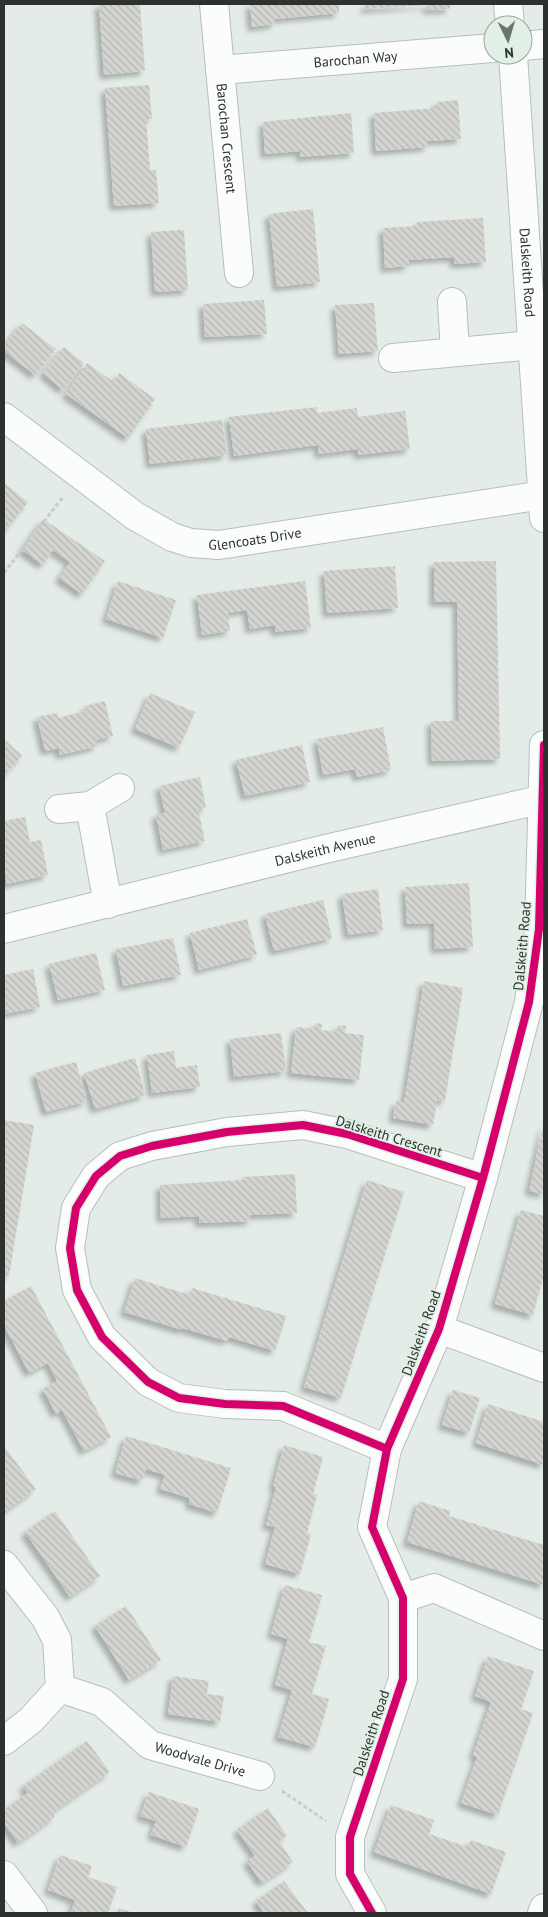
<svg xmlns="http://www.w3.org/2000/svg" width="548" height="1917" font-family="'PT Sans',sans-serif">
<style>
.building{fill:url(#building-back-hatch);filter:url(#shadow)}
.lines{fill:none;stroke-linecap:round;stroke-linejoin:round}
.minor-casing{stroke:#b8bebb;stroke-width:30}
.path{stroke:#cacccb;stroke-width:3;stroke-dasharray:4 2.5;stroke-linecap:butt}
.minor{stroke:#fbfcfc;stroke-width:28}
.cycleway-casing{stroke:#e1f0e7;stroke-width:11}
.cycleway{stroke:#d6006c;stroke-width:8}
.labels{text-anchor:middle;stroke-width:4;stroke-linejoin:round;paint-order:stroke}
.street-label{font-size:14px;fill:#2d322f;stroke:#e1f0e7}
</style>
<defs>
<pattern id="building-back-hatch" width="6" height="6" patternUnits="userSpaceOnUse" patternTransform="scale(1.25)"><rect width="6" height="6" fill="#d4d4d1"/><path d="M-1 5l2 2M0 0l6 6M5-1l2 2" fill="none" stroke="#b6b6b4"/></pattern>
<filter id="shadow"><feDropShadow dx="-4.5" dy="4.5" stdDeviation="2.5" flood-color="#0004"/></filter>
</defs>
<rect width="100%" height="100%" fill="#e4ece8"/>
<g class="building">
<path d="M 99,4 L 140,4 L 145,71 L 104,75 Z"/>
<path d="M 250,4 L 339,4 L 339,13 L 275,19 L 275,24 L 252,27 Z"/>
<path d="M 365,4 L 450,4 L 450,9 L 427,10 L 427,5 L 365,9 Z"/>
<path d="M 149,85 L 152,119 L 146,119 L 150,170 L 156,170 L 159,203 L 114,206 L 105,88 Z"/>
<path d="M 458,100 L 461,139 L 428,141 L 428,147 L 376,151 L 374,113 L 437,108 L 437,102 Z"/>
<path d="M 351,113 L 354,153 L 300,157 L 300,151 L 265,154 L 263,122 Z"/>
<path d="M 313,209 L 320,282 L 277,287 L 269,214 Z"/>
<path d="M 483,218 L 486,262 L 454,264 L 454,257 L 409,260 L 409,266 L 385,268 L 383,228 L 417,226 L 417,222 Z"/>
<path d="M 184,230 L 188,290 L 155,292 L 151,232 Z"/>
<path d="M 264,300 L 267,334 L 205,337 L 203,304 Z"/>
<path d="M 374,303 L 378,351 L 339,354 L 335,305 Z"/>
<path d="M 22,323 L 56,349 L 35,375 L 4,351 L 4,346 Z"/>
<path d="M 64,347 L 84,363 L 63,390 L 43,373 Z"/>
<path d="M 87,363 L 114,382 L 119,373 L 155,399 L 128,438 L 66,394 Z"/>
<path d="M 317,407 L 317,413 L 357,408 L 358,417 L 405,411 L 410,449 L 358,455 L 358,449 L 319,454 L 318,445 L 234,456 L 229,417 Z"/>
<path d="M 222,420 L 227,455 L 150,464 L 146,429 Z"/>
<path d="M 4,483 L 28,502 L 7,529 L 4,527 Z"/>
<path d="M 43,519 L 105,561 L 82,594 L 59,578 L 70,562 L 53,550 L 43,565 L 22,550 Z"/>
<path d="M 496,561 L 500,759 L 432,761 L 431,721 L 459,721 L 457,602 L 434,602 L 434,562 Z"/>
<path d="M 395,566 L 398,608 L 327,613 L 324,571 Z"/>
<path d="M 118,581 L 176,600 L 163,638 L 106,619 Z"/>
<path d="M 305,581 L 311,628 L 275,632 L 275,625 L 250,629 L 247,610 L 228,613 L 230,631 L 202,635 L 197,595 Z"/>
<path d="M 150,693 L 195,712 L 179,748 L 135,729 Z"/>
<path d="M 105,701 L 113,736 L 96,740 L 98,746 L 60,755 L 59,748 L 45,751 L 37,717 L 57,713 L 58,718 L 86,711 L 85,706 Z"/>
<path d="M 383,727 L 391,770 L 357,777 L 355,769 L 323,775 L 317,739 Z"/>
<path d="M 4,739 L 22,756 L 4,776 Z"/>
<path d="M 302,745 L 310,782 L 245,796 L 236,760 Z"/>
<path d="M 200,777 L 206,808 L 198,809 L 205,841 L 163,850 L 156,814 L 165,813 L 159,786 Z"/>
<path d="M 25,817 L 30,842 L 41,840 L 48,875 L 7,884 L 4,869 L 4,821 Z"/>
<path d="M 469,883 L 473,947 L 435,949 L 434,923 L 407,924 L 405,887 Z"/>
<path d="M 378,889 L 383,930 L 348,935 L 342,894 Z"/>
<path d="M 323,900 L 332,938 L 274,951 L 265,914 Z"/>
<path d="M 247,919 L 257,955 L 199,970 L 190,933 Z"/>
<path d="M 173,938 L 181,975 L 123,986 L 116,949 Z"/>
<path d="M 96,953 L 105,990 L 58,1000 L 49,964 Z"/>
<path d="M 33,969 L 40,1007 L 4,1014 L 4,975 Z"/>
<path d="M 424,981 L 463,988 L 445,1101 L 437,1100 L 433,1125 L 393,1118 L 396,1101 L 404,1103 Z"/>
<path d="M 315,1023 L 322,1024 L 321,1030 L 337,1032 L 338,1025 L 346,1026 L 345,1033 L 364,1035 L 359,1080 L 291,1073 L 296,1027 L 314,1029 Z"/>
<path d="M 281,1033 L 286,1071 L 234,1077 L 230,1039 Z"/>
<path d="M 174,1051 L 176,1068 L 197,1065 L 200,1087 L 152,1093 L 147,1055 Z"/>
<path d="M 135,1058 L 145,1095 L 95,1109 L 84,1073 Z"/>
<path d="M 76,1062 L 87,1101 L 46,1112 L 35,1073 Z"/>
<path d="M 4,1120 L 34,1125 L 9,1276 L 4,1275 Z"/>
<path d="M 543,1126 L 544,1126 L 544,1194 L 529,1191 Z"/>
<path d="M 295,1174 L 297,1213 L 251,1215 L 251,1221 L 199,1223 L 199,1216 L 161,1218 L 160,1185 L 243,1180 L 243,1177 Z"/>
<path d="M 367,1180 L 404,1192 L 341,1398 L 304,1387 Z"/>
<path d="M 521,1210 L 544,1216 L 544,1274 L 533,1315 L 495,1304 Z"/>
<path d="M 135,1278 L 190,1295 L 192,1288 L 286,1316 L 275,1351 L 229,1337 L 227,1341 L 182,1328 L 182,1330 L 124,1312 Z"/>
<path d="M 31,1286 L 111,1437 L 84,1451 L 62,1410 L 56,1414 L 43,1389 L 57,1381 L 48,1363 L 29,1373 L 4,1325 L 4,1301 Z"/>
<path d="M 453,1390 L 480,1398 L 469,1433 L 442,1425 Z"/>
<path d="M 488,1404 L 544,1422 L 544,1465 L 476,1443 Z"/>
<path d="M 126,1436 L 231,1468 L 217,1513 L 189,1504 L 190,1498 L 160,1489 L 165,1475 L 146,1469 L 142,1481 L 115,1473 Z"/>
<path d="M 284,1445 L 323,1457 L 313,1494 L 317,1495 L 307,1533 L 311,1534 L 300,1574 L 265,1564 L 275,1527 L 266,1525 L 276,1487 L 273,1486 Z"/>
<path d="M 4,1446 L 36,1489 L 6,1511 L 4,1507 Z"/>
<path d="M 419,1501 L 450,1511 L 449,1516 L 544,1545 L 544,1585 L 407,1542 Z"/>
<path d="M 55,1511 L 100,1576 L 70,1597 L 25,1532 Z"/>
<path d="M 285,1585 L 322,1595 L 309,1642 L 326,1646 L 312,1694 L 329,1699 L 315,1747 L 278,1737 L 292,1690 L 275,1685 L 288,1639 L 271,1634 Z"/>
<path d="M 126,1606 L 161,1660 L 129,1680 L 95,1626 Z"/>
<path d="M 488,1656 L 534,1671 L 521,1709 L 533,1713 L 498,1815 L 461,1803 L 477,1757 L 473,1755 L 491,1702 L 475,1696 Z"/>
<path d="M 173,1676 L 209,1681 L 207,1694 L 224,1696 L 220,1722 L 168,1714 Z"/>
<path d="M 87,1741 L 110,1772 L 52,1812 L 55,1817 L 18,1843 L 4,1823 L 4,1810 L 28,1793 L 23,1786 Z"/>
<path d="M 149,1792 L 199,1809 L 186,1847 L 151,1835 L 156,1821 L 140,1816 Z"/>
<path d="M 391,1805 L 434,1820 L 429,1834 L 468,1847 L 471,1840 L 506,1852 L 491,1894 L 374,1852 Z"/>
<path d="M 268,1808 L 287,1836 L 279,1841 L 293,1862 L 262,1883 L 247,1861 L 255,1856 L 237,1830 Z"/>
<path d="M 60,1855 L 92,1866 L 88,1877 L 117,1887 L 108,1913 L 71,1912 L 75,1900 L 48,1890 Z"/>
<path d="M 284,1881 L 308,1913 L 264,1913 L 256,1901 Z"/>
<path d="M 119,1908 L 134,1913 L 117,1913 Z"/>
</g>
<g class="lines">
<defs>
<g id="minor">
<path id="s1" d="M 214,4 L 239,273"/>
<path d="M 508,4 L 510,25"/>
<path d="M 523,46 L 544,44"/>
<path id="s2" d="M 513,55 L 544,518"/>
<path id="s3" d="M 220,70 L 493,48"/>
<path d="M 452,302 L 455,352"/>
<path d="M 393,358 L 533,345"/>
<path id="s4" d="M 4,417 L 135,516 L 172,537 L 191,543 L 219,545 L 543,495"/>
<path d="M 90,806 L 108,904"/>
<path d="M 59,809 L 90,806 L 120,788"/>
<path id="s5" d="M 4,929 L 325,849 L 544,799"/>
<path d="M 439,1329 L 544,1368"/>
<path d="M 387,1449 L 283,1406 L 225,1404 L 179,1398 L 148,1382 L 102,1337 L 77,1290 L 70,1248 L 76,1208 L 96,1176 L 120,1156 L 152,1146 L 227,1132 L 303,1125 L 347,1134 L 483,1178"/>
<path id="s6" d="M 4,1565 L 45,1617 L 57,1640 L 60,1688 L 102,1702 L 150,1745 L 260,1776"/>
<path d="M 403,1598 L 434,1588 L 544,1636"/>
<path d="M 4,1741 L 31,1720 L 60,1688"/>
<path d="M 4,1875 L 33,1913"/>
<path d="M 372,1913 L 350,1874 L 350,1837 L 403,1679 L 403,1598 L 372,1527 L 387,1449 L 439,1329 L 483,1178 L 529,1002 L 539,929 L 544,745"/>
<path d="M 542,1913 L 544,1908"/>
</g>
</defs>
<use href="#minor" class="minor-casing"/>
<g class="path">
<path d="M 4,573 L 63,497"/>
<path d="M 282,1791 L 326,1821"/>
</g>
<use href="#minor" class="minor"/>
<defs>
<g id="cycleway">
<path d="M 387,1449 L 283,1406 L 225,1404 L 179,1398 L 148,1382 L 102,1337 L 77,1290 L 70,1248 L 76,1208 L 96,1176 L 120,1156 L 152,1146 L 227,1132 L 303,1125 L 347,1134 L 483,1178"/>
<path d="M 372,1913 L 350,1874 L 350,1837 L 403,1679 L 403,1598 L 372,1527 L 387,1449 L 439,1329 L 483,1178 L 529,1002 L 539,929 L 544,745"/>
</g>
</defs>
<use href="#cycleway" class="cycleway-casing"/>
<use href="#cycleway" class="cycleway"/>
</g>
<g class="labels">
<g class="street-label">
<text dy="5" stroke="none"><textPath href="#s3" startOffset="136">Barochan Way</textPath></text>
<text dy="5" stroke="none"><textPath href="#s1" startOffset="135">Barochan Crescent</textPath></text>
<text dy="5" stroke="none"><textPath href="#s2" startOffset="218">Dalskeith Road</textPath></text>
<text dy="5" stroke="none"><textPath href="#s4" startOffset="291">Glencoats Drive</textPath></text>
<text dy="5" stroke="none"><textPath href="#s5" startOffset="331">Dalskeith Avenue</textPath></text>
<text transform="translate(522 946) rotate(-85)" y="5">Dalskeith Road</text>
<text transform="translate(389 1136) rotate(17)" y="5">Dalskeith Crescent</text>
<text transform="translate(421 1333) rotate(-70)" y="5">Dalskeith Road</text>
<text transform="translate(371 1733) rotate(-72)" y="5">Dalskeith Road</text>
<text dy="5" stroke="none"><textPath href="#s6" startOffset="301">Woodvale Drive</textPath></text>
</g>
</g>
<rect width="548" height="1917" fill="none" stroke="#2d322f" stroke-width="10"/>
<g transform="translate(508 40) rotate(175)"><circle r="24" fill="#e1f0e7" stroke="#99a49d"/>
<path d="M0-4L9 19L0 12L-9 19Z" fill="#6d7370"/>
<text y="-8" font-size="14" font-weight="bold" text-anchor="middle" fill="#2d322f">N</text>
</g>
</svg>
